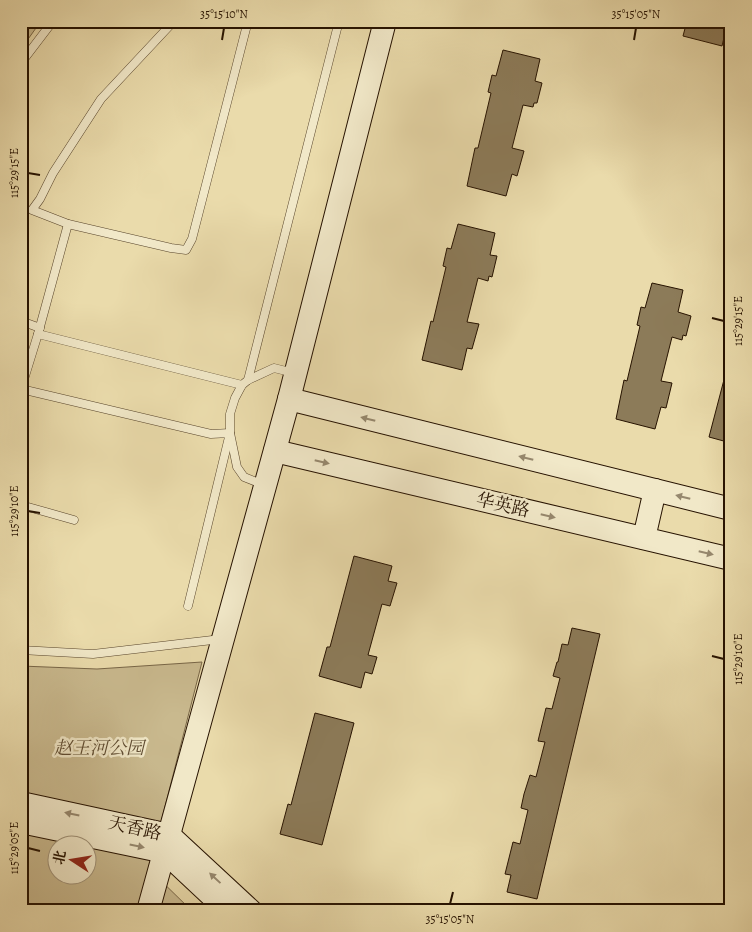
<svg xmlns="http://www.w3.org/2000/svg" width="752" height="932" font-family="Alegreya,'Noto Serif SC',serif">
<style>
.green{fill:#c9b98e;stroke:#786647;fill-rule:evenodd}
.building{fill:#8c7b59;stroke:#261200}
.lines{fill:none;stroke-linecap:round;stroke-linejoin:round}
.service-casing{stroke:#57442b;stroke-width:9}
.secondary-casing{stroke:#261200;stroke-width:24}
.service{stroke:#f1e8c8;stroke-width:8}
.secondary{stroke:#f1e8c8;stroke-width:22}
.oneway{fill:#96886e}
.ticks{fill:none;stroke:#261200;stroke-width:2}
.labels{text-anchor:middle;stroke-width:5;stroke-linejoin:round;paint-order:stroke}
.street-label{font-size:18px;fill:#261200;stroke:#f1e8c8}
.park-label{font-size:18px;font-style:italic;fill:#5f4c32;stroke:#f1e8c8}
.neatline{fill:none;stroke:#261200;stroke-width:2}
.ticks-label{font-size:12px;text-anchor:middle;fill:#261200}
</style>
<rect width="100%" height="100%" fill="#eadbab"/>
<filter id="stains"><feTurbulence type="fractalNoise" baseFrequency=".004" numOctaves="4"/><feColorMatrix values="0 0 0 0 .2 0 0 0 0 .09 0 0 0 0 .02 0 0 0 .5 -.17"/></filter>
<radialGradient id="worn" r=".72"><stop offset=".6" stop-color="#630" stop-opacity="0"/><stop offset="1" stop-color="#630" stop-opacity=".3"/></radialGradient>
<g class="green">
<path d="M 21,21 L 41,21 L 21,49 Z"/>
<path d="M 202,662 L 149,869 L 192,911 L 21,911 L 21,666 L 97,669 ZM 58,844 L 88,844 L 88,874 L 58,874 Z"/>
</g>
<g class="building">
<path d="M 687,21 L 728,21 L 722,46 L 683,36 Z"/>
<path d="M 503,50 L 540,59 L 535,81 L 542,83 L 537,103 L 534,103 L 533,107 L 523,105 L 512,148 L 524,151 L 517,176 L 512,174 L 506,196 L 467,186 L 475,148 L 478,148 L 491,93 L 488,92 L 492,75 L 496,76 Z"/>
<path d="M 458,224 L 495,233 L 490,255 L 497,256 L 492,277 L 489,276 L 488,281 L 478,278 L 467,322 L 479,324 L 472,349 L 467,348 L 462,370 L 422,360 L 431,321 L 433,322 L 446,267 L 443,266 L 447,248 L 451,249 Z"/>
<path d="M 652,283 L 683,290 L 678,312 L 691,316 L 686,336 L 683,335 L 682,340 L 672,337 L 661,381 L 672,383 L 666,408 L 661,407 L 655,429 L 616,419 L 624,380 L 627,381 L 640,326 L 637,325 L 641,307 L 645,308 Z"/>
<path d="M 726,372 L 731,373 L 731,443 L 709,437 Z"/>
<path d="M 354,556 L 392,566 L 388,581 L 397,583 L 390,606 L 382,604 L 368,655 L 377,657 L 372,674 L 365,672 L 361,688 L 319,676 L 327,647 L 330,647 Z"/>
<path d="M 572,628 L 600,634 L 537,899 L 507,892 L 511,875 L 505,874 L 513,842 L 520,844 L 528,810 L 521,808 L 524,794 L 530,775 L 536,777 L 545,742 L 538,741 L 546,708 L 552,709 L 560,678 L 553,676 L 557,662 L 558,662 L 562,644 L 568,645 Z"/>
<path d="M 315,713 L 354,723 L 322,845 L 280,834 L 288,804 L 291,805 Z"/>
</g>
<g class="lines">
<defs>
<g id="service">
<path d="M 174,21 L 101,99 L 53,173 L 40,199 L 32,210 L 68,224 L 171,248 L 186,250 L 192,239 L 248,21"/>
<path d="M 21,63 L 53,21"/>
<path d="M 68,224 L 38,334 L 242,385"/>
<path d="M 21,321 L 40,328"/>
<path d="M 248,380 L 339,21"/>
<path d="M 21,389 L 38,334"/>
<path d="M 21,390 L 21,389 L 211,434 L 230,433 L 188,606"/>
<path d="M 264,485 L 244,477 L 237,467 L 230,433 L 230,414 L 235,398 L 242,385 L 248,380 L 274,368 L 294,373"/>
<path d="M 21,505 L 74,520"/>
<path d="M 21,650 L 93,654 L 221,639"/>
</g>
<g id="secondary">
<path d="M 289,399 L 731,509"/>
<path d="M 275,451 L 731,559"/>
<path d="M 644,538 L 655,490"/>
<path d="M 21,803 L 169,835 L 251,911"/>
<path d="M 21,822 L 165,852 L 228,911"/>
<path d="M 148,911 L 289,399 L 385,21"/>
</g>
</defs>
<use href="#service" class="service-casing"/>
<use href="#secondary" class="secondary-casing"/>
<use href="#service" class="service"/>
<use href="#secondary" class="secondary"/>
</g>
<defs><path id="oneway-solid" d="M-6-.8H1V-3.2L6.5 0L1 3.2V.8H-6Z" transform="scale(1.25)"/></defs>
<g class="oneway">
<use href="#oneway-solid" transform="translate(368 419) rotate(-166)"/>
<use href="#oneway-solid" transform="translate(526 458) rotate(-166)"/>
<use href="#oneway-solid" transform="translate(322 462) rotate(13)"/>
<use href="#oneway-solid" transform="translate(683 497) rotate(-166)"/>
<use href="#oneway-solid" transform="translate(548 516) rotate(13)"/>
<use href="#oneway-solid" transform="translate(706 553) rotate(13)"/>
<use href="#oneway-solid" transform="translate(72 814) rotate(-168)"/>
<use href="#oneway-solid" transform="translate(137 846) rotate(12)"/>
<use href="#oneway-solid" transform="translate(215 878) rotate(-137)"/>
</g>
<path class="ticks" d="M 222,40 L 224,28M 634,40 L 636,28M 28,173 L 40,175M 712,318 L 724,321M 28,511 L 40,513M 712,656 L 724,659M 28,848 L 40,851M 450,904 L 453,892"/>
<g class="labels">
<g class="street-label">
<text transform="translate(503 505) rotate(13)" y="6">华英路</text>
<text transform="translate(135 828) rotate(13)" y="6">天香路</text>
</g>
<g class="park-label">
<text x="99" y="754">赵王河公园</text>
</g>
</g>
<rect width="752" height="932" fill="none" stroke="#eadbab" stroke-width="55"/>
<g transform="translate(72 860) rotate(282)"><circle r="24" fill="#f1e8c8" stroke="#a09278"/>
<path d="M0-4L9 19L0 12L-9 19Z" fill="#8f2418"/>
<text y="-8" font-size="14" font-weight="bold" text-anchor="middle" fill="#261200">北</text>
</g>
<rect x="28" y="28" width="696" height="876" class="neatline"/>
<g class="ticks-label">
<text x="224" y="18">35°15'10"N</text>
<text x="636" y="18">35°15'05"N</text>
<text transform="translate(14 173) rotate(-90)" y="4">115°29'15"E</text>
<text transform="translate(738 321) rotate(-90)" y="4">115°29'15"E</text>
<text transform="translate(14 511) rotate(-90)" y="4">115°29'10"E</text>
<text transform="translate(738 659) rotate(-90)" y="4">115°29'10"E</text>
<text transform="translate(14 848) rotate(-90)" y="4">115°29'05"E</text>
<text x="450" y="923">35°15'05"N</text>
</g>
<rect width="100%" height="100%" filter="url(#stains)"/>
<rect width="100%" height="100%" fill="url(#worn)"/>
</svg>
